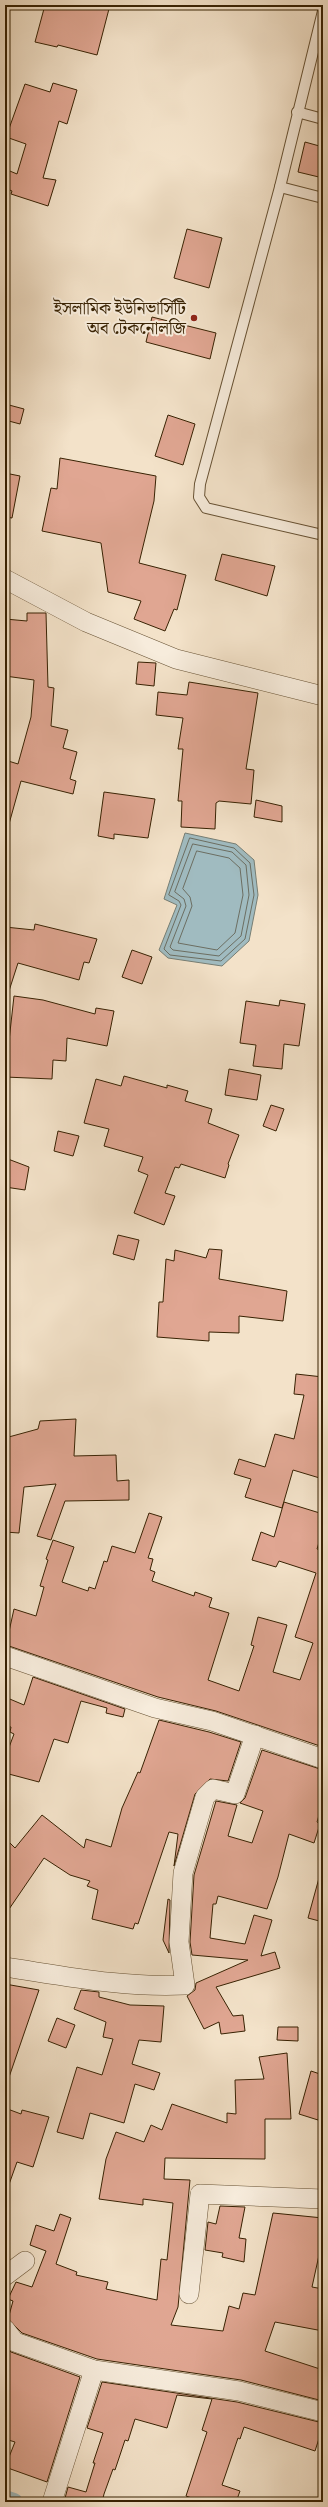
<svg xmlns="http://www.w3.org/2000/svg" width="328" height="2507" font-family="'Sorts Mill Goudy','Noto Serif Bengali',serif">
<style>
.water{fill:#a0bbc0;stroke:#767e74}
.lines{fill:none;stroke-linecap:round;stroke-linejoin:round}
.shore{stroke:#6c6e62;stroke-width:1}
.canal{stroke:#a0bbc0;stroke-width:18}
.building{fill:#e0a692;stroke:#382203}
.service-casing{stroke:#675234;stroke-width:12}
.minor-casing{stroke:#675234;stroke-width:20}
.service{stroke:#f7ecdc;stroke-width:10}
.minor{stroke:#f7ecdc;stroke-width:19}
.poi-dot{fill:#8f2418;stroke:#f7ecdc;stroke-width:1.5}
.labels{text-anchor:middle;stroke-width:4;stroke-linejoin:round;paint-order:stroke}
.poi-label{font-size:17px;fill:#382203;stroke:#f7ecdc;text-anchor:end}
</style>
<rect width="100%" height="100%" fill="#f3e2c9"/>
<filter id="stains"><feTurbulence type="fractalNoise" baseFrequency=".005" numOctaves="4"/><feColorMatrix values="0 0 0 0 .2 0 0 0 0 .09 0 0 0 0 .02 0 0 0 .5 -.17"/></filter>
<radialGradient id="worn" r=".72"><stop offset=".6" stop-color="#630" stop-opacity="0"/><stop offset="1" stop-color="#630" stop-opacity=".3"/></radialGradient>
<path class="water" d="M 185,833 L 236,844 L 254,860 L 258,895 L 249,941 L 222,966 L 168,958 L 159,950 L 177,905 L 164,899 Z"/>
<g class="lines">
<g class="shore">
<path d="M 190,838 L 234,848 L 250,863 L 254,895 L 245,939 L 221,961 L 170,955 L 164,949 L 181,905 L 179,901 L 169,895 Z"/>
<path d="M 193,844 L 232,852 L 246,865 L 249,895 L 241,936 L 219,956 L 173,950 L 170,947 L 186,906 L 184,899 L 175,892 Z"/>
<path d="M 197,851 L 229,858 L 240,868 L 243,895 L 235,933 L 217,950 L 178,943 L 192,906 L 190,897 L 183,889 Z"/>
</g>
<path class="canal" d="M 5,2499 L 14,2502"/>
</g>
<g class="building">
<path d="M 45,5 L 110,5 L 97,55 L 58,45 L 57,47 L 35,42 Z"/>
<path d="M 53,83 L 77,90 L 67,124 L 59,121 L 43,178 L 56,180 L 48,206 L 11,194 L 12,191 L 5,188 L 5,169 L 17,174 L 26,144 L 6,137 L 25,84 L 50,92 Z"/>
<path d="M 305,142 L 323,147 L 323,178 L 298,172 Z"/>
<path d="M 187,229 L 222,238 L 209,288 L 174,278 Z"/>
<path d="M 152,317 L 216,333 L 210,359 L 146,342 Z"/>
<path d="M 9,405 L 24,409 L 20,424 L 5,420 Z"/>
<path d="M 168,415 L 195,424 L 183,465 L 155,456 Z"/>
<path d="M 60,458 L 156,476 L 154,501 L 139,563 L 186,575 L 177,610 L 174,609 L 165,631 L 134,619 L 141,601 L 108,592 L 101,543 L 42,531 L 51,488 L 57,489 Z"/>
<path d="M 5,473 L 20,476 L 12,518 L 5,517 Z"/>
<path d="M 222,554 L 275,566 L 267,596 L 215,580 Z"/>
<path d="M 27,613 L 46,613 L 48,687 L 54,688 L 51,726 L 68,730 L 63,748 L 77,752 L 70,779 L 76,781 L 73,794 L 21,781 L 9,824 L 5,824 L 5,760 L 18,764 L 31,717 L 34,680 L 5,676 L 5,619 L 27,621 Z"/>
<path d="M 138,662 L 156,663 L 154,686 L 136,684 Z"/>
<path d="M 189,682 L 258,693 L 246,769 L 254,770 L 251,804 L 219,801 L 216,803 L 215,829 L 181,827 L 182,801 L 178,801 L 183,749 L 178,749 L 183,718 L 156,715 L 158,692 L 187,695 Z"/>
<path d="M 104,792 L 155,799 L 148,838 L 114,834 L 114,839 L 98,836 Z"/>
<path d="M 256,800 L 282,806 L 282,822 L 254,817 Z"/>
<path d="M 35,924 L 97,939 L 89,963 L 84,962 L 79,980 L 18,963 L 8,994 L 5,994 L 5,927 L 34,930 Z"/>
<path d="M 132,950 L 152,957 L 142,984 L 122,977 Z"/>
<path d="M 14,996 L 43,1000 L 95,1014 L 96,1008 L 114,1011 L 107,1046 L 67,1038 L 66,1061 L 53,1060 L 52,1079 L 5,1077 Z"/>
<path d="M 280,1000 L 305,1004 L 299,1046 L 284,1044 L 282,1069 L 253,1066 L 256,1045 L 240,1043 L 246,1001 L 279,1006 Z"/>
<path d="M 229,1069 L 261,1075 L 257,1100 L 225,1095 Z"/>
<path d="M 124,1076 L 167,1088 L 167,1085 L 188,1091 L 185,1101 L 212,1109 L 208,1123 L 239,1135 L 228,1164 L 229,1165 L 225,1178 L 181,1164 L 179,1168 L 175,1167 L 165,1193 L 175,1196 L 164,1225 L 134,1213 L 148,1175 L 138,1171 L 143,1157 L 104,1146 L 109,1129 L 84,1123 L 96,1079 L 121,1086 Z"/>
<path d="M 271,1105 L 284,1109 L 276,1131 L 263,1126 Z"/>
<path d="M 58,1131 L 79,1136 L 73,1156 L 54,1151 Z"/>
<path d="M 8,1159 L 29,1167 L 25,1190 L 5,1187 Z"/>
<path d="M 118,1235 L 139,1240 L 134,1260 L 113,1254 Z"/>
<path d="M 209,1249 L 222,1250 L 219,1279 L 287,1291 L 283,1321 L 239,1316 L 239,1333 L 209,1332 L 209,1341 L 157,1337 L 159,1302 L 163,1302 L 166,1259 L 174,1261 L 175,1250 L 206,1258 Z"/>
<path d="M 296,1374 L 323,1377 L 323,1479 L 293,1470 L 282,1508 L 245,1497 L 251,1479 L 234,1474 L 239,1459 L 265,1467 L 275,1434 L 294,1439 L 304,1395 L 294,1394 Z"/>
<path d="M 76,1419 L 74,1456 L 116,1455 L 117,1481 L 129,1480 L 129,1500 L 65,1501 L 51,1540 L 37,1536 L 56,1484 L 24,1487 L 19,1533 L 5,1532 L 5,1438 L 38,1429 L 40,1421 Z"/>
<path d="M 284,1502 L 323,1514 L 323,1529 L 317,1549 L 323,1551 L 323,1747 L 216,1711 L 158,1697 L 6,1645 L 14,1609 L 36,1616 L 44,1587 L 40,1586 L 48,1560 L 46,1559 L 53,1540 L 74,1547 L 62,1582 L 88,1591 L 89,1587 L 95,1589 L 104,1561 L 107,1562 L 112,1546 L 135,1553 L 149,1513 L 162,1517 L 148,1558 L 153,1559 L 150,1570 L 155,1572 L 152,1581 L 194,1596 L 195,1592 L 212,1598 L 209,1607 L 229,1613 L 208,1680 L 239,1691 L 254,1646 L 251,1645 L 258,1617 L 287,1625 L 273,1672 L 300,1680 L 313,1643 L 295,1637 L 316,1573 L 279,1561 L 276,1567 L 252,1560 L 261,1532 L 274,1537 Z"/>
<path d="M 33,1677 L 125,1709 L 123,1717 L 106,1713 L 107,1708 L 81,1701 L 68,1743 L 54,1739 L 39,1782 L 5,1773 L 5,1758 L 14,1734 L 10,1732 L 11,1727 L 5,1726 L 5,1697 L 24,1705 Z"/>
<path d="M 159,1720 L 209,1732 L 241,1742 L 228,1781 L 210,1779 L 195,1794 L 174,1866 L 178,1834 L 169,1832 L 138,1924 L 135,1923 L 133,1929 L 92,1919 L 98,1890 L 87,1886 L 90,1881 L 70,1875 L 44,1858 L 5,1915 L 5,1838 L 15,1848 L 42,1815 L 84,1848 L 86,1839 L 111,1847 L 122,1808 L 138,1772 L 140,1773 Z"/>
<path d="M 262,1750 L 323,1770 L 323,1802 L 317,1822 L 320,1824 L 314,1843 L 289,1834 L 278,1877 L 267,1909 L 218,1896 L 216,1904 L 213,1904 L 210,1938 L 245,1944 L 254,1915 L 272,1920 L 261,1956 L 275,1952 L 280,1968 L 216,1987 L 233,2016 L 243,2015 L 245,2031 L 221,2034 L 219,2022 L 204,2029 L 187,1996 L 195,1990 L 196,1983 L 248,1960 L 192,1955 L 190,1942 L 194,1875 L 216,1801 L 237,1805 L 228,1836 L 252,1843 L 263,1811 L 240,1803 L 245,1798 Z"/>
<path d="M 319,1878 L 323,1879 L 323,1922 L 308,1918 Z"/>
<path d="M 168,1899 L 170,1900 L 169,1953 L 163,1940 Z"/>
<path d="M 5,1984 L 39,1990 L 7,2083 L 5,2083 Z"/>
<path d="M 81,1990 L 99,1992 L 99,1997 L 130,2005 L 164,2006 L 161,2042 L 139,2040 L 132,2064 L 160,2073 L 154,2090 L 135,2084 L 124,2123 L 90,2113 L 83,2139 L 57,2132 L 77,2067 L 102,2075 L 113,2039 L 103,2037 L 106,2022 L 74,2009 Z"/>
<path d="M 57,2018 L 75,2025 L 66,2048 L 48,2041 Z"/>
<path d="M 278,2027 L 298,2027 L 298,2041 L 277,2040 Z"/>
<path d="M 287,2053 L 291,2119 L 265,2119 L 265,2159 L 165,2158 L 164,2179 L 190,2180 L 178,2307 L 171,2325 L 223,2331 L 229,2306 L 239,2309 L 243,2293 L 255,2295 L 273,2213 L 323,2218 L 321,2246 L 312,2287 L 323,2289 L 323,2331 L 275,2322 L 265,2351 L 323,2370 L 323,2401 L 241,2380 L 97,2359 L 22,2333 L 8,2319 L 13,2301 L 8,2299 L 16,2282 L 32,2287 L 46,2251 L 30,2245 L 36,2225 L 54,2231 L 60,2214 L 71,2218 L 56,2264 L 77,2272 L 76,2275 L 108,2282 L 106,2289 L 157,2300 L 161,2259 L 167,2260 L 173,2203 L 143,2199 L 143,2205 L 99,2199 L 106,2159 L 116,2132 L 144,2142 L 151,2125 L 162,2130 L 172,2104 L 227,2123 L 227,2113 L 236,2114 L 235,2080 L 264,2079 L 259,2057 Z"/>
<path d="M 311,2071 L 323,2075 L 323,2102 L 318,2120 L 299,2114 Z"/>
<path d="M 5,2108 L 21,2114 L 22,2110 L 49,2117 L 33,2167 L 17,2162 L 7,2190 Z"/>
<path d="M 220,2206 L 245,2207 L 239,2238 L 246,2239 L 244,2262 L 222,2257 L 223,2253 L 205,2250 L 208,2222 L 216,2224 Z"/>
<path d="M 5,2347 L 11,2352 L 80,2377 L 47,2482 L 5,2467 L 15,2442 L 5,2439 Z"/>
<path d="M 102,2382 L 237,2402 L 323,2423 L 323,2426 L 315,2451 L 244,2427 L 240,2439 L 238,2438 L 222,2485 L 240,2491 L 236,2502 L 203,2502 L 186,2496 L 207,2432 L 202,2430 L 212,2399 L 177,2395 L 167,2428 L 135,2419 L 128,2441 L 125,2440 L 115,2470 L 113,2469 L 104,2494 L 103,2498 L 106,2499 L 106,2502 L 64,2502 L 68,2487 L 86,2492 L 95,2463 L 93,2463 L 103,2433 L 87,2428 Z"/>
</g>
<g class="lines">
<defs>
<g id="service">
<path d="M 323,11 L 280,187 L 200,484 L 199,497 L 206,508 L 323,535"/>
<path d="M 297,112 L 323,119"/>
<path d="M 280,187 L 323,198"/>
</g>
<g id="minor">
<path d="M 5,579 L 86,622 L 176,659 L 323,696"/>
<path d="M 5,1656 L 155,1708 L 212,1721 L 323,1759"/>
<path d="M 5,1967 C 65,1976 124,1988 185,1985 L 179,1942 L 183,1873 L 205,1797 L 213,1789 L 235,1794 L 255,1735"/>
<path d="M 5,2276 L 25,2261"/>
<path d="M 189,2294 L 200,2194 L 323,2199"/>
<path d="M 5,2329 L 15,2342 L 94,2370 L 239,2391 L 323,2412"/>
<path d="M 52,2502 L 94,2370"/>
</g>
</defs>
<use href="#service" class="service-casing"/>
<use href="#minor" class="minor-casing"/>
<use href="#service" class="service"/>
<use href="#minor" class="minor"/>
</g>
<circle class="poi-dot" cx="194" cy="318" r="4"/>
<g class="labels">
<g class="poi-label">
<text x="186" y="314">ইসলামিক ইউনিভার্সিটি<tspan x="186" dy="20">অব টেকনোলজি</tspan></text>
</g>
</g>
<rect width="328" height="2507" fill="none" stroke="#f3e2c9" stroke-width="20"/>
<rect x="6" y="6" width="316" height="2495" fill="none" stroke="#382203" stroke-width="2"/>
<rect x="10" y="10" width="308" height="2487" fill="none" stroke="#382203"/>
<rect width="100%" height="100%" filter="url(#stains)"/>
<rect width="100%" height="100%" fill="url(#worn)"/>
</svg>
